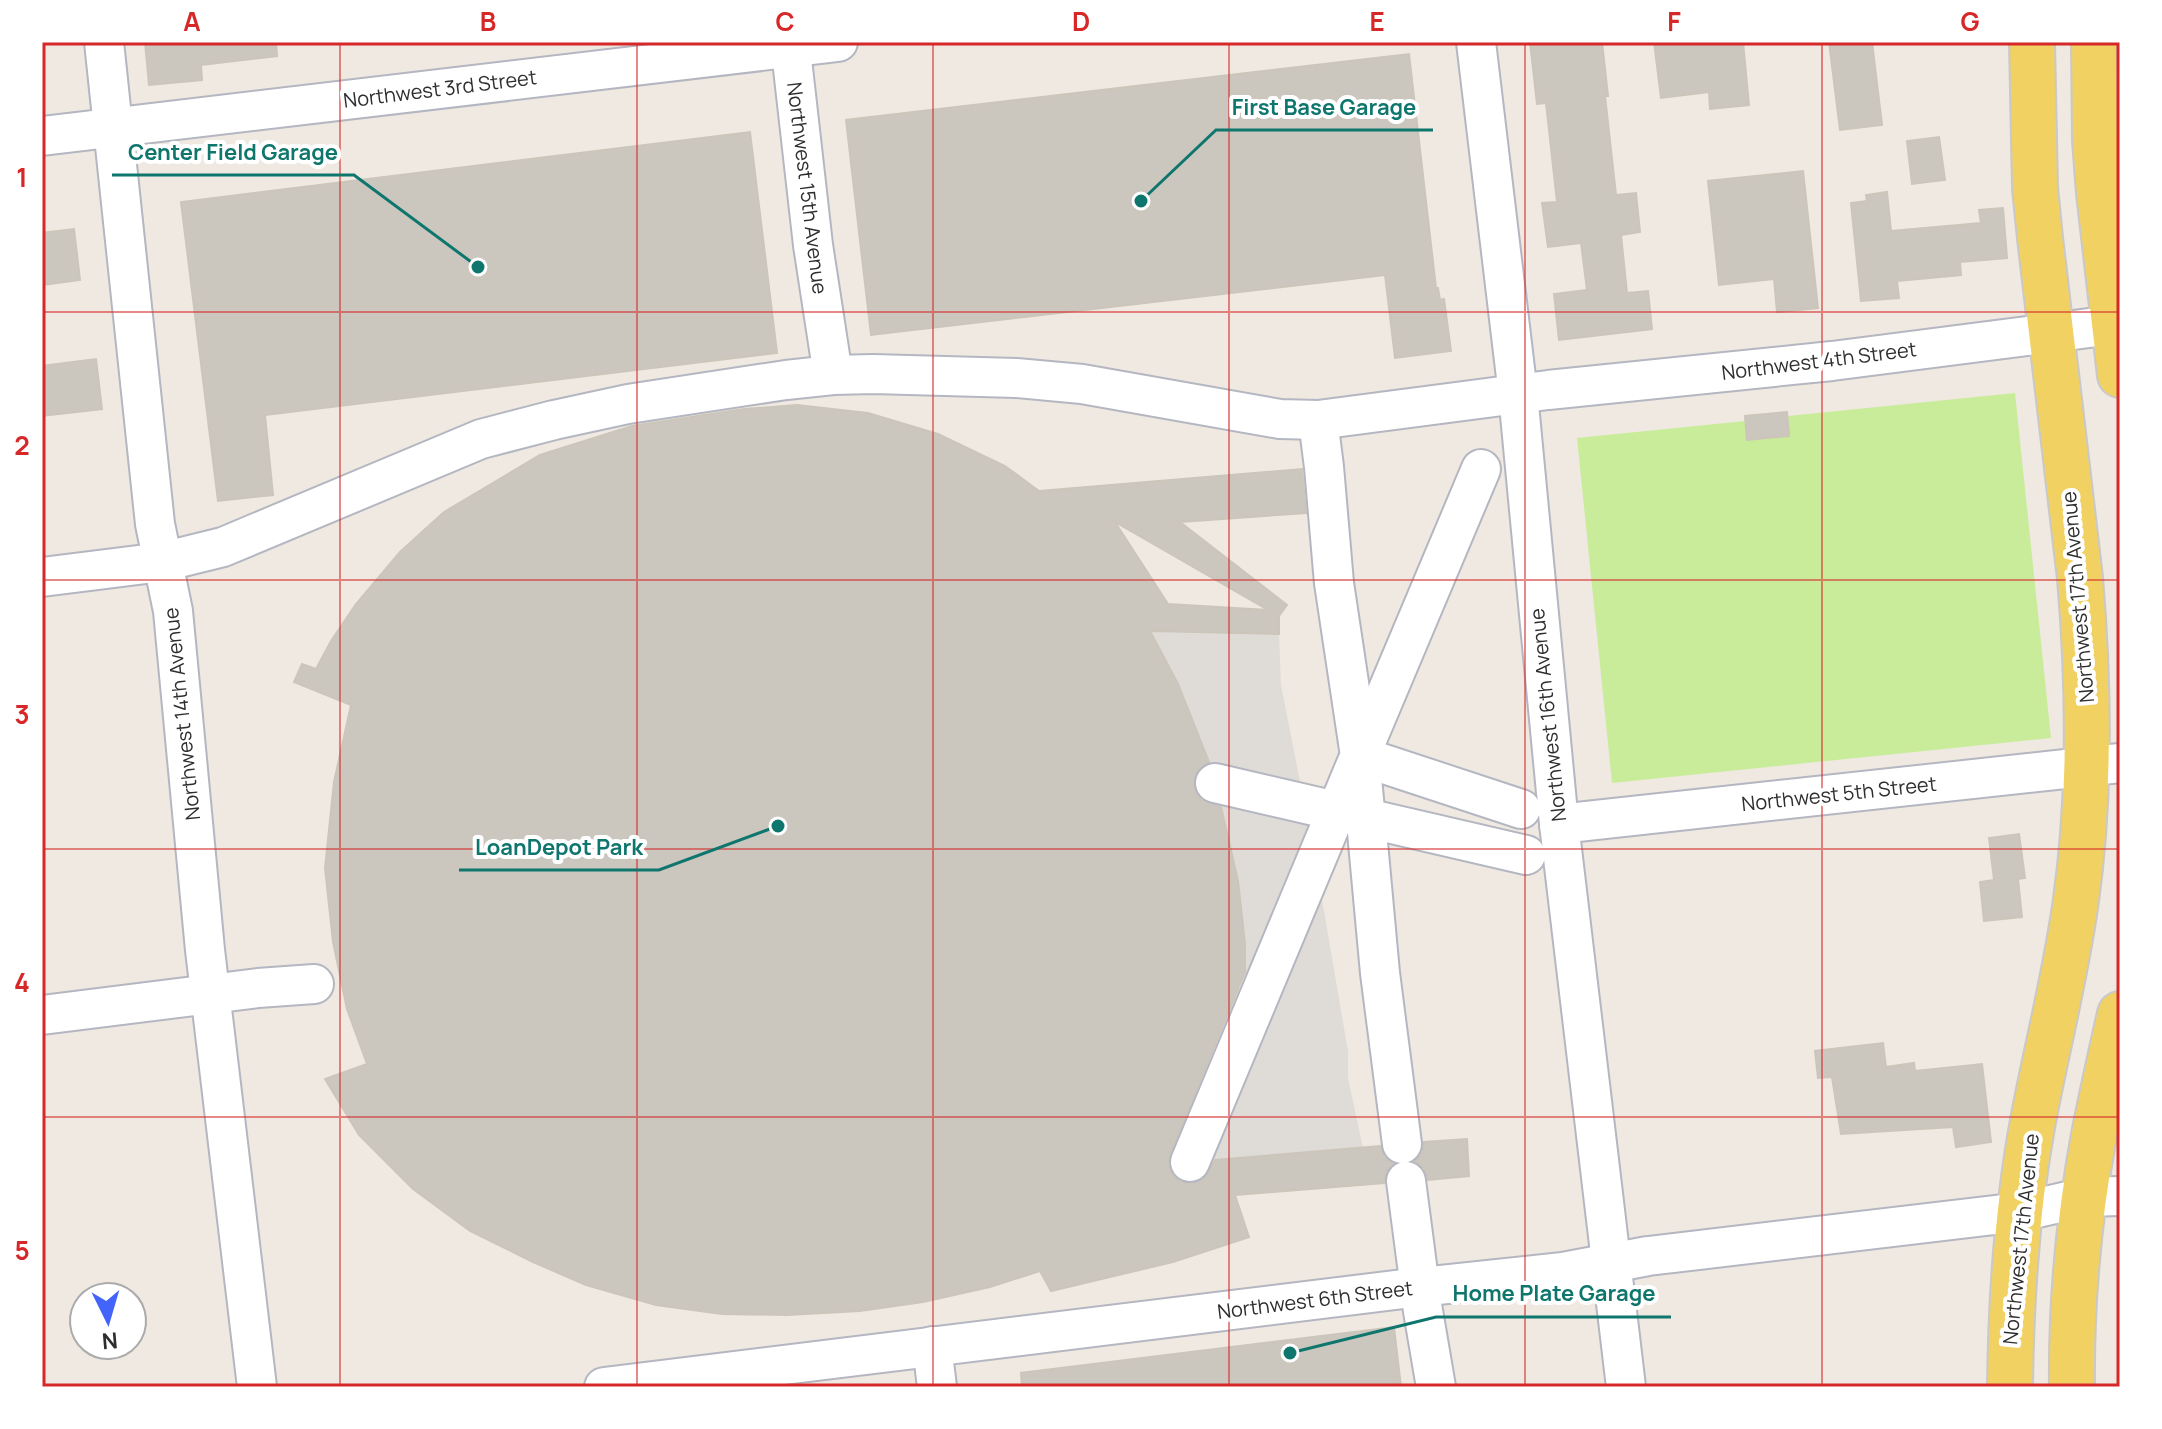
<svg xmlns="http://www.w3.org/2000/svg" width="2162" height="1429" font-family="Manrope,sans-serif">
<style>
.pitch{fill:#c9ec9a}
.plaza{fill:#dfdcd8}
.building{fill:#cbc7bf;stroke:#cbc5ba;stroke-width:2;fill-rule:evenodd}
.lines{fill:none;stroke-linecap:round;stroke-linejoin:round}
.minor-casing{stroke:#b4b7c1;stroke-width:42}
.major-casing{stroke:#c9c9c9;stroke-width:48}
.minor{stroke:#fff;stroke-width:38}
.major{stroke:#f2d163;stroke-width:44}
.grid{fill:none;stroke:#d62828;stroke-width:2;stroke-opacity:0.55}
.labels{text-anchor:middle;stroke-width:8;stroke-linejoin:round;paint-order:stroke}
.street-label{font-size:20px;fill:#2e2e2e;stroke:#fff}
.leader{fill:none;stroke:#0f766e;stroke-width:3}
.callout-dot{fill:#0f766e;stroke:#fff;stroke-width:3}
.callout-label{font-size:22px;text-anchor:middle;font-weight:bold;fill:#0f766e;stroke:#fff;stroke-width:8;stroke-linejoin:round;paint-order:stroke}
.neatline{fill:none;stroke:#d62828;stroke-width:3}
.grid-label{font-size:26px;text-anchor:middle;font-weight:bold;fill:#d62828}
</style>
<rect width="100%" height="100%" fill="#efe9e1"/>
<path class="pitch" d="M 2015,393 L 2051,738 L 1612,783 L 1577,438 L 1745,421 L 1748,440 L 1789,436 L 1788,416 Z"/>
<path class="plaza" d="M 1150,631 L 1279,634 L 1281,685 L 1313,847 L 1348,1051 L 1348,1078 L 1363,1148 L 1190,1162 L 1246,982 L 1245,944 L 1238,881 L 1213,774 L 1178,684 Z"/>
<g class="building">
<path d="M 145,42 L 276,42 L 277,56 L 201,65 L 202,80 L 149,85 Z"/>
<path d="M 1530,42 L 1602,42 L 1608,96 L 1605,96 L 1616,195 L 1636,193 L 1640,232 L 1621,235 L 1627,293 L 1648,291 L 1652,329 L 1559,340 L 1554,294 L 1587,290 L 1581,243 L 1548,247 L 1542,203 L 1557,202 L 1546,103 L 1537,104 Z"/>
<path d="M 1654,42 L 1743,42 L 1749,105 L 1710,109 L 1709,92 L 1661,98 Z"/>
<path d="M 1829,42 L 1872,42 L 1882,125 L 1840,130 Z"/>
<path d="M 1409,54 L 1436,288 L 1438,288 L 1440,300 L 1444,299 L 1451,351 L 1395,358 L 1385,275 L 871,335 L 846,120 Z"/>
<path d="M 750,132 L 777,353 L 265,415 L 273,495 L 218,501 L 181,202 Z"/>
<path d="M 1939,137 L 1945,180 L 1912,184 L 1907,141 Z"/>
<path d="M 1803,171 L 1818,308 L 1777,312 L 1774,279 L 1719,285 L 1708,181 Z"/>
<path d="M 1887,192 L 1891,231 L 1981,223 L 1979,210 L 2003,208 L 2007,258 L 1960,262 L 1961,275 L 1897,281 L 1899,298 L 1861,301 L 1851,203 L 1867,201 L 1866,195 Z"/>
<path d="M 74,229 L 80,280 L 42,285 L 42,233 Z"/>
<path d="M 96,359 L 102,409 L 42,416 L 42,366 Z"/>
<path d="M 797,405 L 868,413 L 938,434 L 1005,466 L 1039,491 L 1302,469 L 1306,513 L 1180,522 L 1287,605 L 1279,616 L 1279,634 L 1150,631 L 1178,684 L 1209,762 L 1198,769 L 1194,777 L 1194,789 L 1201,800 L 1221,807 L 1238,881 L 1245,944 L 1245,972 L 1170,1154 L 1168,1164 L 1173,1176 L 1181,1182 L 1192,1184 L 1204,1179 L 1215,1160 L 1380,1146 L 1384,1157 L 1393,1164 L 1386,1172 L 1384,1183 L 1235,1195 L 1249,1237 L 1173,1262 L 1051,1291 L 1040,1271 L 990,1287 L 923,1302 L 860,1311 L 787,1315 L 722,1314 L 656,1305 L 586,1285 L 533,1262 L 470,1231 L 413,1189 L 359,1135 L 325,1079 L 367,1064 L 347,1009 L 333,942 L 325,868 L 334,782 L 351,705 L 294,682 L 302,664 L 316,669 L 331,641 L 356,604 L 400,552 L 444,512 L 540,455 L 632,426 L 744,409 ZM 1115,522 L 1268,610 L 1168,604 Z"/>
<path d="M 1787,412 L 1789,436 L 1747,440 L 1745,416 Z"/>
<path d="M 2019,834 L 2025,878 L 2018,879 L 2022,917 L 1984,921 L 1980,882 L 1994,880 L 1989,838 Z"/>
<path d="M 1883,1043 L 1886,1067 L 1914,1063 L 1915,1071 L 1982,1064 L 1991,1142 L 1956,1147 L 1953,1127 L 1841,1134 L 1832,1077 L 1818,1078 L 1815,1051 Z"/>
<path d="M 1467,1139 L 1469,1176 L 1428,1180 L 1424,1168 L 1415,1161 L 1422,1153 L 1424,1142 Z"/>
<path d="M 1394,1327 L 1401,1387 L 1022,1387 L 1021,1373 Z"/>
</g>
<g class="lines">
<defs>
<g id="minor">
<path d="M 104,42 L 155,524 L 173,611 L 205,950 L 257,1387"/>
<path d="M 790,42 L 813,245 L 833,375"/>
<path d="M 1476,42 L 1518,394 L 1559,824 L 1626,1387"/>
<path d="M 42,136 L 838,42"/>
<path d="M 1318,420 L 1324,467 L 1334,583 L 1360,756 L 1380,973 L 1402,1144"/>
<path d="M 1481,469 L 1360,756 L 1521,809"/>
<path d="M 42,577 L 162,562 L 223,547 L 481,439 L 554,420 L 628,404 L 786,380 L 833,375 L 873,374 L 1016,378 L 1082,384 L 1280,419 L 1318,420 L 1548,390 L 1832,361 L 2120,324"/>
<path d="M 1215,783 L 1526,855"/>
<path d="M 1559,824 L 2120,763"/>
<path d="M 42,1015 L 258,988 L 314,984"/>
<path d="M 1190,1162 L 1357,762"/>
<path d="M 1406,1181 L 1423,1311 L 1436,1387"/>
<path d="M 932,1346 L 937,1387"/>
<path d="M 604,1387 L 1420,1287 L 1563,1272 L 1648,1256 L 2020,1212 L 2085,1197 L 2120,1196"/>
</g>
<g id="major">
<path d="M 2094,42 L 2095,140 L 2099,193 L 2120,375"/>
<path d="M 2010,1387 C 2011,1298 2017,1208 2033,1121 C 2047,1047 2066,974 2076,900 C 2091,793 2089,685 2080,578 L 2040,238 L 2035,188 L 2032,42"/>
<path d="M 2072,1387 C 2071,1303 2079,1217 2094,1135 C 2102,1095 2111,1054 2120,1014"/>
</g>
</defs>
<use href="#minor" class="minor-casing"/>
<use href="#major" class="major-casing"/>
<use href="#minor" class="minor"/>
<use href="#major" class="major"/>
</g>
<path class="grid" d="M 340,42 L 340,1387M 637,42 L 637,1387M 933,42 L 933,1387M 1229,42 L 1229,1387M 1525,42 L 1525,1387M 1822,42 L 1822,1387M 42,312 L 2120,312M 42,580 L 2120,580M 42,849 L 2120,849M 42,1117 L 2120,1117"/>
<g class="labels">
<g class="street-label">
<text transform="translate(440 89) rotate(-7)" y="7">Northwest 3rd Street</text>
<text transform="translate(807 188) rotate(83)" y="7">Northwest 15th Avenue</text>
<text transform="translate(1819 361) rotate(-7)" y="7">Northwest 4th Street</text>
<text transform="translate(2078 597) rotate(-95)" y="7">Northwest 17th Avenue</text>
<text transform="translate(182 714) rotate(-96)" y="7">Northwest 14th Avenue</text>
<text transform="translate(1548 715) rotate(-96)" y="7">Northwest 16th Avenue</text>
<text transform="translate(1839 794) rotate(-6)" y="7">Northwest 5th Street</text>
<text transform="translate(2021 1239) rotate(-84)" y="7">Northwest 17th Avenue</text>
<text transform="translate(1315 1300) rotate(-7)" y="7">Northwest 6th Street</text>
</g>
</g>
<path class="leader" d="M1141 201L1216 130H1433M478 267L354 175H112M778 826L659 870H459M1290 1353L1436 1317H1671"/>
<g class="callout-dot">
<circle cx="1141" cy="201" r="8"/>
<circle cx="478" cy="267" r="8"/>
<circle cx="778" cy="826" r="8"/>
<circle cx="1290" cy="1353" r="8"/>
</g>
<g class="callout-label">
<text x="1324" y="115">First Base Garage</text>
<text x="233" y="160">Center Field Garage</text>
<text x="559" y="855">LoanDepot Park</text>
<text x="1554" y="1301">Home Plate Garage</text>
</g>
<rect width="2162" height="1429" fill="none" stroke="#ffffff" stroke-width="88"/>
<g transform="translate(108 1321) rotate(175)"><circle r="38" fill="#ffffff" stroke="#ababab" stroke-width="2"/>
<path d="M0-6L14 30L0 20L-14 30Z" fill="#4264fb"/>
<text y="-12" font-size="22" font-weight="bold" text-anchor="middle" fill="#2e2e2e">N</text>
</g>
<rect x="44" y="44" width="2074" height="1341" class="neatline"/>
<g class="grid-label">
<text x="192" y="31">A</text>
<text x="488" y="31">B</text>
<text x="785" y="31">C</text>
<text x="1081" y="31">D</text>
<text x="1377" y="31">E</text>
<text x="1674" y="31">F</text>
<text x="1970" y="31">G</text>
<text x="22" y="187">1</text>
<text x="22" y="455">2</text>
<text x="22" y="724">3</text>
<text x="22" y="992">4</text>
<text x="22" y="1260">5</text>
</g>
</svg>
